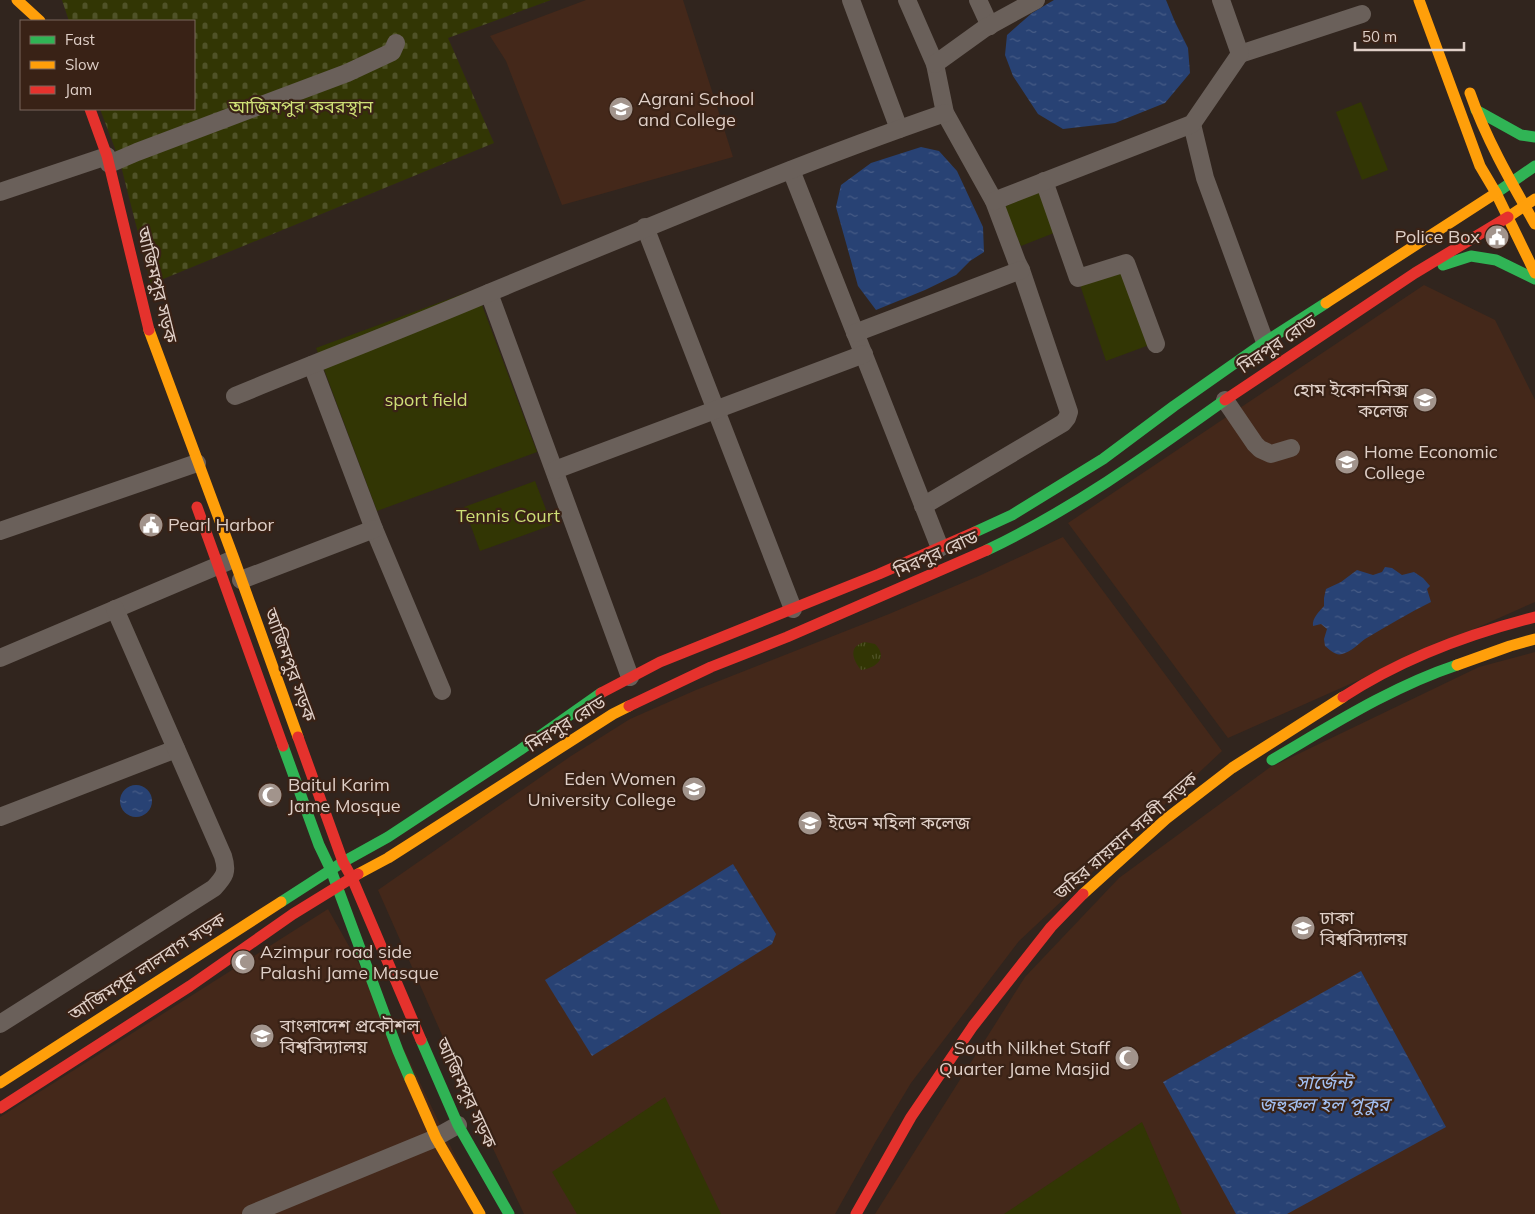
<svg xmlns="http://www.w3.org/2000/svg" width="1535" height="1214" font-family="Mulish,'Noto Sans Bengali',sans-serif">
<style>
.built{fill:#44281a}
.grass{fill:url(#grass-tufts)}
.cemetery{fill:url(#cemetery-stones)}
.green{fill:#323604}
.water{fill:url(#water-ripples)}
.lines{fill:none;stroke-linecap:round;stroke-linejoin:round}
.street{stroke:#6a605a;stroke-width:18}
.fast{stroke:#30b455;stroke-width:11}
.slow{stroke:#ff9f0a;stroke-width:11}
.jam{stroke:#e5322d;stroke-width:11}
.labels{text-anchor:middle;stroke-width:4.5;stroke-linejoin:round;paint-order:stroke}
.poi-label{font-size:18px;fill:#dfcfc7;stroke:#392216;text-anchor:start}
.park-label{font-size:18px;fill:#cedf76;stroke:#392216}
.street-label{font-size:18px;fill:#dfcfc7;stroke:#392216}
.water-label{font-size:19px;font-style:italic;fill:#a3c0f2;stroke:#392216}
</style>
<defs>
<pattern id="grass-tufts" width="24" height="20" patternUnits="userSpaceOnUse" patternTransform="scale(1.25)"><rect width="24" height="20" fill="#323604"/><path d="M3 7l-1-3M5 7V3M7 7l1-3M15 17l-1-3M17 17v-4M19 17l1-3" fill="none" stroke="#4f5227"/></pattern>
<pattern id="cemetery-stones" width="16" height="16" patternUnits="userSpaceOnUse" patternTransform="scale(1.25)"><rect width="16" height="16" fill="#323604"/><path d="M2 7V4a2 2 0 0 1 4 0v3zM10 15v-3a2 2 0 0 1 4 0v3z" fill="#4f5227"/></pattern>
<pattern id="water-ripples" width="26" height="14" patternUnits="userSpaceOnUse" patternTransform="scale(1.25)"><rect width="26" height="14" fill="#284274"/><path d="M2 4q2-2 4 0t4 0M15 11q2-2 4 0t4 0" fill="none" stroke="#475c86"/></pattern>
</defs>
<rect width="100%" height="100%" fill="#31251e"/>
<g class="built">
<path d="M 586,0 L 683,0 L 733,157 L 562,205 L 506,61 L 490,36 Z"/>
<path d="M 1424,285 L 1495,320 L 1535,400 L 1535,602 L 1228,738 L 1068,523 Z"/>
<path d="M 1063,537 L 1222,751 L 1019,941 L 911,1083 L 876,1141 L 835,1214 L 524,1214 L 480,1121 L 378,890 L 571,756 L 630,719 L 696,690 L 889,614 L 981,575 Z"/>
<path d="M 1535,652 L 1535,1214 L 875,1214 L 1025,977 L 1119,878 L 1269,768 L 1479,667 Z"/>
<path d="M 328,909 L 385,1010 L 483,1214 L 0,1214 L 0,1117 Z"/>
</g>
<path class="grass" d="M 865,642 L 875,644 C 889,658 876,668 861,670 C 852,659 848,646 865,642 Z"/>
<path class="cemetery" d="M 62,0 L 551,0 L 448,38 L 494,143 L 151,284 L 120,162 L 100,109 L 194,109 L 194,21 L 69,21 Z"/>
<g class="green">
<path d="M 1361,102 L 1388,170 L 1362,180 L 1336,112 Z"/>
<path d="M 1039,191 L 1054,233 L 1021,246 L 1004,207 Z"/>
<path d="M 1125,267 L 1152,344 L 1106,361 L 1079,282 Z"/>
<path d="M 476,289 L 537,452 L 377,511 L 316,348 Z"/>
<path d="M 535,481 L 552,525 L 480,551 L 464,507 Z"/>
<path d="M 665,1097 L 721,1214 L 577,1214 L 552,1172 Z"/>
<path d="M 1142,1122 L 1182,1214 L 1004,1214 Z"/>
</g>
<g class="water">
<path d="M 1054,0 L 1166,0 L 1175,22 L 1188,48 L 1190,73 L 1165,103 L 1115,123 L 1063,129 L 1038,114 L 1013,76 L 1005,55 L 1007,35 L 1032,13 Z"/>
<path d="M 921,147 L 939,151 L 957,171 L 983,227 L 984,252 L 970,261 L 956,275 L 925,290 L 876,310 L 858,286 L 836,207 L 841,185 L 871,163 Z"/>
<path d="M 1385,567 L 1392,568 L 1402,575 L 1414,572 L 1423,578 L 1430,586 L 1427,589 L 1431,602 C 1409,613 1387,626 1365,639 C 1358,644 1351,652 1342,654 C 1336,656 1330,650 1325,646 L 1324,639 L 1327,629 L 1321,624 L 1313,626 C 1312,618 1319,612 1324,606 L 1324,598 L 1326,589 L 1341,582 L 1357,570 L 1373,575 L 1382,572 Z"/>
<circle cx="136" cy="801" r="16"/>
<path d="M 733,864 L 776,934 L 772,944 L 592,1056 L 545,980 Z"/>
<path d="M 1361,971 L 1446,1127 L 1287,1214 L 1236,1214 L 1163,1082 Z"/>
</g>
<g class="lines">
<g class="street">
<path d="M 851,0 L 899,129"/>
<path d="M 907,0 L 935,64 L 945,113 L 994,201 L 1017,262 L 1021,270 L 1069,412 L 1067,418 L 1063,423 L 923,506"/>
<path d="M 978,0 L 990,26"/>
<path d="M 1240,54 L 1362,14"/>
<path d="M 935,64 L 985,28 L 1036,0"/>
<path d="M 1192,124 L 1205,178 L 1265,342"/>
<path d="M 109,164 L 137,152 L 347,73 L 392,52 L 396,43"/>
<path d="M 791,170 L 940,548"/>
<path d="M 1044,181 L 1078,278 L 1126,263 L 1156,344"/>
<path d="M 0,192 L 107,156"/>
<path d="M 994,201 L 1192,124 L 1240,54 L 1221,0"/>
<path d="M 645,227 L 793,609"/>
<path d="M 489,293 L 630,677"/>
<path d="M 855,333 L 1021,270"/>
<path d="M 312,365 L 374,529 L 442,691"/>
<path d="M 235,396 C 320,361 406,328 491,292 C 642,230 791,166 945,113"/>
<path d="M 1225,400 L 1255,444 L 1260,449 L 1271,454 L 1291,448"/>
<path d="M 555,470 L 864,354"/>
<path d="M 0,531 L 197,463"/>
<path d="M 241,580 L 374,529"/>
<path d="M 0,658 L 229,561"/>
<path d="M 0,817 L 176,749"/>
<path d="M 0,1024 L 214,888 C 225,876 228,872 223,856 L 115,609"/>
<path d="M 251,1214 L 431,1140 L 458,1125"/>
</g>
<g class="fast">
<path d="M 1476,110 L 1521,135 L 1535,137"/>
<path d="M 1496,193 L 1535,166"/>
<path d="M 1443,265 L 1471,256 L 1496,260 L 1535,279"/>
<path d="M 975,532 L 1012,515 L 1103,459 L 1174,406 L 1265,342 L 1326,303"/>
<path d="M 987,550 C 1073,509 1148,455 1225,400"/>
<path d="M 283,746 L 319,845 L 331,870 L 398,1051 L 410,1079"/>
<path d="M 1272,760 C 1332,725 1391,687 1457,665"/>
<path d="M 281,902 L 343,862 L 388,837 L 520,750 L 601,693"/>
<path d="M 421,1040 L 458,1125 L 509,1214"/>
</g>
<g class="slow">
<path d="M 17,0 L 40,21"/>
<path d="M 1419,0 L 1480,166 L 1496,193 L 1535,273"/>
<path d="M 1470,93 C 1486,139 1511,182 1535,224"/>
<path d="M 1508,217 L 1535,199"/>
<path d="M 1326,303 L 1496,193"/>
<path d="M 149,330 L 234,559 L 298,737"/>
<path d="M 1457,665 L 1510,646 L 1535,639"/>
<path d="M 358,874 L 388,858 L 613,714 L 629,706"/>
<path d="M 1083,894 L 1166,819 L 1232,768 L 1343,697"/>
<path d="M 410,1079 L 436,1138 L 480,1214"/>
<path d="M 0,1083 L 281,902"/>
</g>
<g class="jam">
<path d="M 90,109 L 107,156 L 149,330"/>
<path d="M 1225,400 L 1415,273 L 1508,217"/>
<path d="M 197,507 L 283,746"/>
<path d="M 601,693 L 660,662 L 879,574 L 975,532"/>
<path d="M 1343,697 C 1401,659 1468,634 1535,617"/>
<path d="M 629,706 L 711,667 L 787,637 L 987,550"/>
<path d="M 298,737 L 343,862 L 352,878 L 421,1040"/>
<path d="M 0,1108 L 190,986 L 293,914 L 358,874"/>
<path d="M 856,1214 L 911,1117 L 973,1026 L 1051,927 L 1083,894"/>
</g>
</g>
<defs>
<symbol id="school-disc" viewBox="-11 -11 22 22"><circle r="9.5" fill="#a2948c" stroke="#392216"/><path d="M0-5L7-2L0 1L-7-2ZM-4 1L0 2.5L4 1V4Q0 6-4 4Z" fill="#fff"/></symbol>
<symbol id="civic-disc" viewBox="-11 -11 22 22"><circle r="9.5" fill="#a2948c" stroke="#392216"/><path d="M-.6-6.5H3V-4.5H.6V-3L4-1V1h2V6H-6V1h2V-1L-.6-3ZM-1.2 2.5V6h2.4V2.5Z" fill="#fff"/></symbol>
<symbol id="university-disc" viewBox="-11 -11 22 22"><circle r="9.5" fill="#a2948c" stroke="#392216"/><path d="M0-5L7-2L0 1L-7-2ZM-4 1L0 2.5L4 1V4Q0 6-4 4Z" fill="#fff"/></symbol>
<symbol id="mosque-disc" viewBox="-11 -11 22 22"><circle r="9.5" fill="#a2948c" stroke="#392216"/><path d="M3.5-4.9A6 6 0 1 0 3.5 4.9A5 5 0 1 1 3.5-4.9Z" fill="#fff"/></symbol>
</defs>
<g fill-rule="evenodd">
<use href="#school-disc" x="607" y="95" width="28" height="28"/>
<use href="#civic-disc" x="1483" y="223" width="28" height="28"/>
<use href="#university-disc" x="1411" y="386" width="28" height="28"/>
<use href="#university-disc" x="1333" y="448" width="28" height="28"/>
<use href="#civic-disc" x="137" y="511" width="28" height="28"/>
<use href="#university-disc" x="680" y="775" width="28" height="28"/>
<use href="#mosque-disc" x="256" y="781" width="28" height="28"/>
<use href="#university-disc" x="796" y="809" width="28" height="28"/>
<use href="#university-disc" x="1289" y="914" width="28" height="28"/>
<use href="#mosque-disc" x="229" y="948" width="28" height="28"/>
<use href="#university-disc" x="248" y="1022" width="28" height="28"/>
<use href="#mosque-disc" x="1113" y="1044" width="28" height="28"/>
</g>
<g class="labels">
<g class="poi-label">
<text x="638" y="105">Agrani School<tspan x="638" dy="21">and College</tspan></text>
<text x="1480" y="243" text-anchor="end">Police Box</text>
<text x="1408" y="396" text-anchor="end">হোম ইকোনমিক্স<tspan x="1408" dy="21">কলেজ</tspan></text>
<text x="1364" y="458">Home Economic<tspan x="1364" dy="21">College</tspan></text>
<text x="168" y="531">Pearl Harbor</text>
<text x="676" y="785" text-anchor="end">Eden Women<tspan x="676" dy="21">University College</tspan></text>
<text x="288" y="791">Baitul Karim<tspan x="288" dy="21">Jame Mosque</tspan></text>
<text x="828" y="829">ইডেন মহিলা কলেজ</text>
<text x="1320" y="924">ঢাকা<tspan x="1320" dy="21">বিশ্ববিদ্যালয়</tspan></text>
<text x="260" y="958">Azimpur road side<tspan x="260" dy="21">Palashi Jame Masque</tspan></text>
<text x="280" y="1032">বাংলাদেশ প্রকৌশল<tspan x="280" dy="21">বিশ্ববিদ্যালয়</tspan></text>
<text x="1110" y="1054" text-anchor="end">South Nilkhet Staff<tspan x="1110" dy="21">Quarter Jame Masjid</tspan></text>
</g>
<g class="park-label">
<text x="301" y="113">আজিমপুর কবরস্থান</text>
<text x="426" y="406">sport field</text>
<text x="508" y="522">Tennis Court</text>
</g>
<g class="street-label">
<text transform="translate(157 285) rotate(76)" y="6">আজিমপুর সড়ক</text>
<text transform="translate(1277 344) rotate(-34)" y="6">মিরপুর রোড</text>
<text transform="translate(936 554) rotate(-24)" y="6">মিরপুর রোড</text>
<text transform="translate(290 665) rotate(70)" y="6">আজিমপুর সড়ক</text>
<text transform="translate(566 724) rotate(-32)" y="6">মিরপুর রোড</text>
<text transform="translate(1126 836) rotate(-41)" y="6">জহির রায়হান সরণী সড়ক</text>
<text transform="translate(147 967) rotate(-33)" y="6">আজিমপুর লালবাগ সড়ক</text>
<text transform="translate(466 1093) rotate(65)" y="6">আজিমপুর সড়ক</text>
</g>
<g class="water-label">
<text x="1324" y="1089">সার্জেন্ট<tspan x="1324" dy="22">জহুরুল হল পুকুর</tspan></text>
</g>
</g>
<rect x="20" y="20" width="175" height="90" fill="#392216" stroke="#7b675d"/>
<rect x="30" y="36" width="25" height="8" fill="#30b455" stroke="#7b675d"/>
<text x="65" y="45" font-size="15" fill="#dfcfc7">Fast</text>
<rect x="30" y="61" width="25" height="8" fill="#ff9f0a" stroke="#7b675d"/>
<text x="65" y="70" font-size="15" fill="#dfcfc7">Slow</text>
<rect x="30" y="86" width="25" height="8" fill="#e5322d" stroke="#7b675d"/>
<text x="65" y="95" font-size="15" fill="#dfcfc7">Jam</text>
<path d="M1355 42v8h109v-8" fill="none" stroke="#dfcfc7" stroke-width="2.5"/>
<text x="1362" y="42" font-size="15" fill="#dfcfc7" stroke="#392216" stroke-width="4" paint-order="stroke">50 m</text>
</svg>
